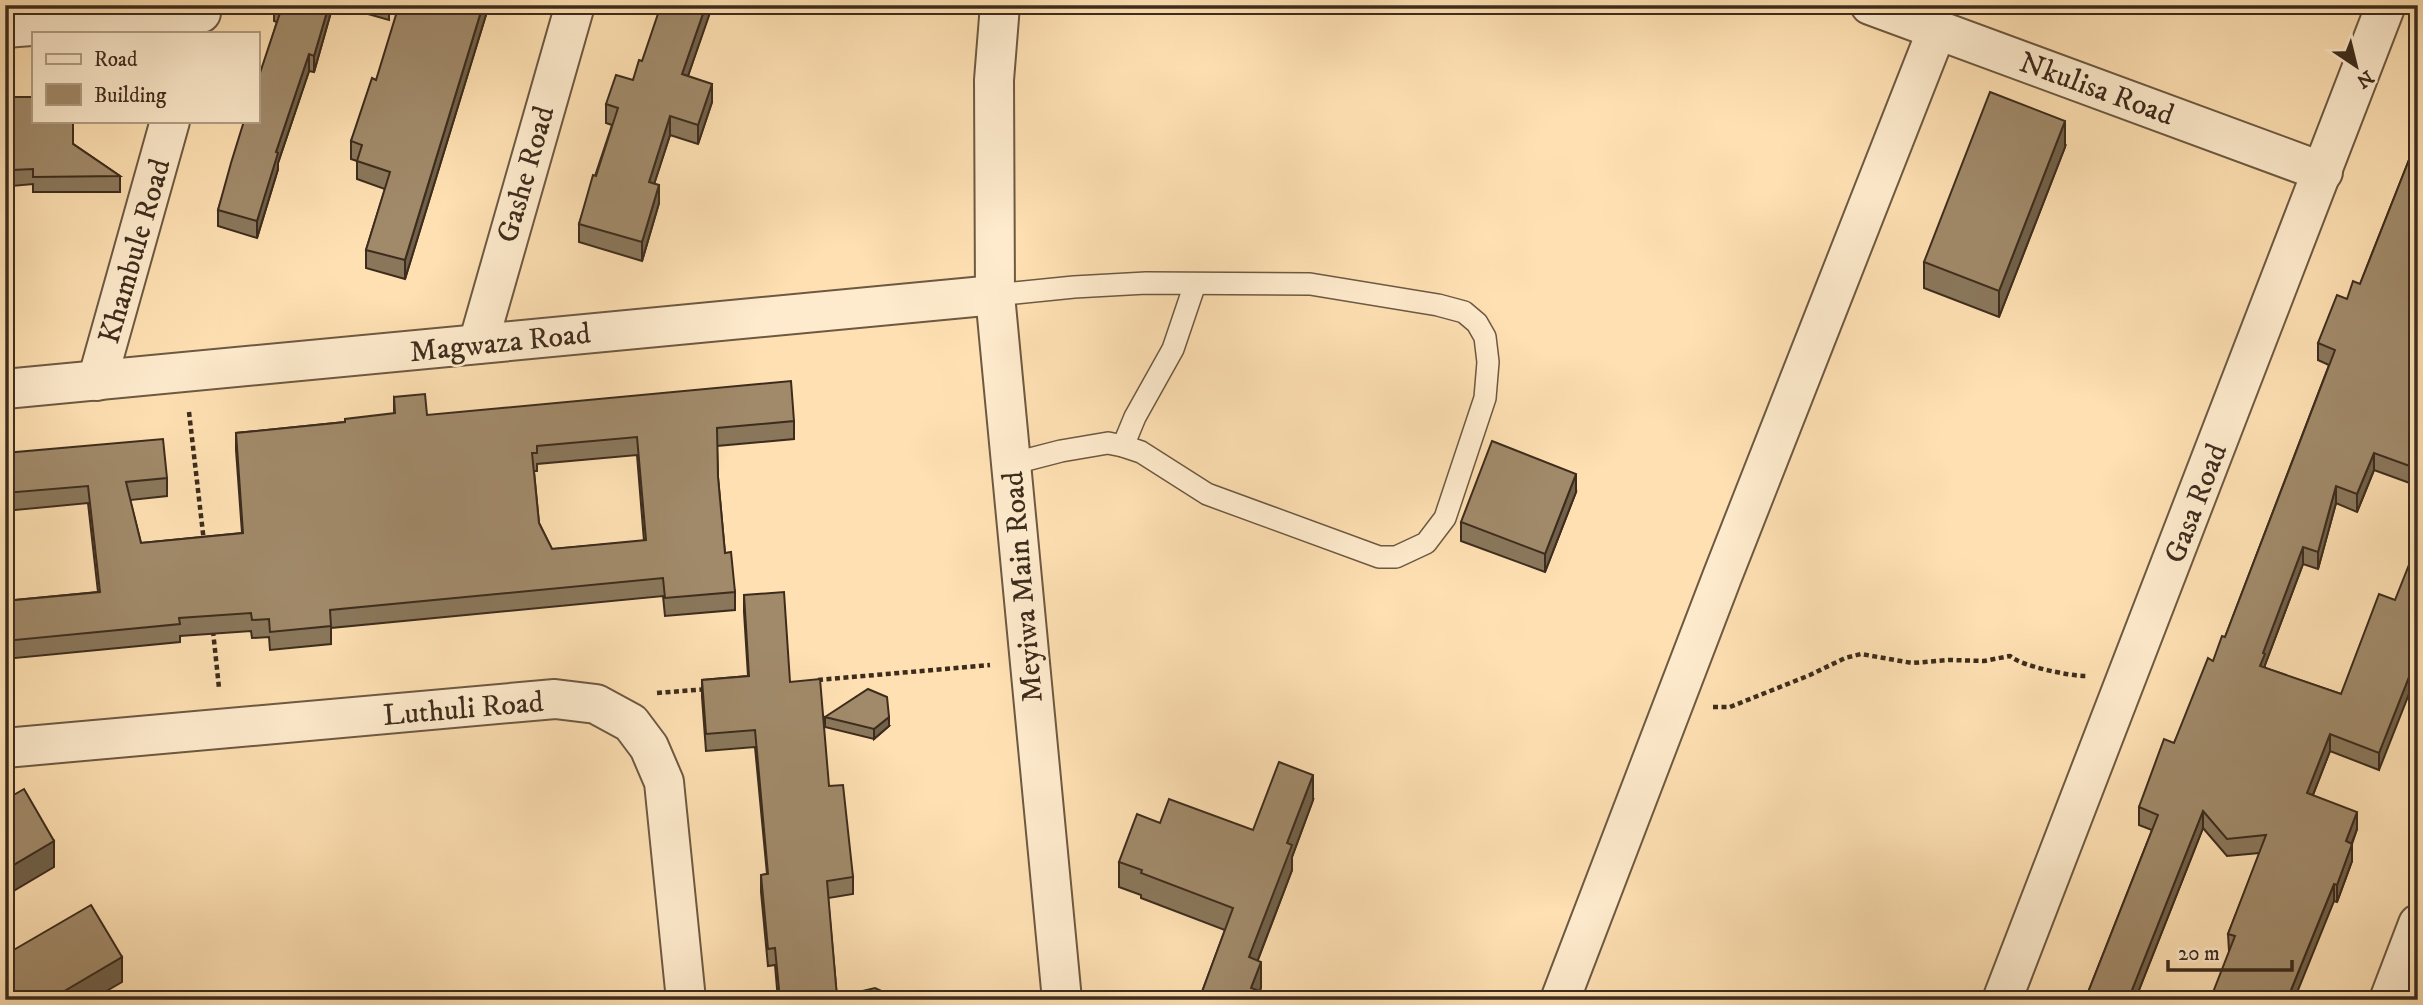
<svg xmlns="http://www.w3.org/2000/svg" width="2423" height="1005" font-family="'IM FELL DW Pica',serif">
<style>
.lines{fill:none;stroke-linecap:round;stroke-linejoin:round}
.service-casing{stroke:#6d5942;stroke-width:24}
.minor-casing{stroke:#6d5942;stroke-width:42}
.tertiary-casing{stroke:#6d5942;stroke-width:42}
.path{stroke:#3d2c1d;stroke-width:4.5;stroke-dasharray:5 3.5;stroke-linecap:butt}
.service{stroke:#feebcd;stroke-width:21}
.minor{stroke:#feebcd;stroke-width:38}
.tertiary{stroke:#feebcd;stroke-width:38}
.wall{fill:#8a775b;stroke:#3d2c1d;stroke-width:2;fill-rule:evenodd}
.shaded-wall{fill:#71614a;stroke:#3d2c1d;stroke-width:2}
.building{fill:#a18a6a;stroke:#3d2c1d;stroke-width:2;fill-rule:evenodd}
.labels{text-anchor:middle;stroke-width:5;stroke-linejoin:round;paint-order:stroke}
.street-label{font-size:30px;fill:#3d2c1d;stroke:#feebcd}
</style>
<rect width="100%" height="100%" fill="#fee0b2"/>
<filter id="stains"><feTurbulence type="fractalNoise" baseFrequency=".00286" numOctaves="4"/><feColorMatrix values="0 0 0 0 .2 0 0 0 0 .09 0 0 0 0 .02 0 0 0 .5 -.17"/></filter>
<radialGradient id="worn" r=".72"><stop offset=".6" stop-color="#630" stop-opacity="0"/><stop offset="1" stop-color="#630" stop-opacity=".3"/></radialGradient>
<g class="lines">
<defs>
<g id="service">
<path d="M 995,295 L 1074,287 L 1146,283 L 1310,284 L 1438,305 L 1464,312 L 1477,323 L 1485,337 L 1488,362 L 1485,398 L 1445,518 L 1426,543 L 1396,557 L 1379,557 L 1207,494 L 1141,452 L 1123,446 L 1108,443 L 1061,451 L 1011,464"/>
<path d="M 1123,446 L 1135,417 L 1173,349 L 1195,284"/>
</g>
<g id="minor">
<path d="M 1870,5 L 2323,172"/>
<path d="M 5,28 L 201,13"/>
<path d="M 478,344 L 575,5"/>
<path d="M 97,381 L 170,121"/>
<path d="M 5,389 L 995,295"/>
<path d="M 5,748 L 555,699 L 596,704 L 631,723 L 649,747 L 664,782 L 686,1000"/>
<path d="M 1560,1000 L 1722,577 L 1937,30"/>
<path d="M 2002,1000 L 2386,5"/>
<path d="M 2389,1000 L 2418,924"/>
</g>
<path id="tertiary" d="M 1000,5 L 994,80 L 995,295 L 1062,1000"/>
</defs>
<use href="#service" class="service-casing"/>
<use href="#minor" class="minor-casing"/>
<use href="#tertiary" class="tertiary-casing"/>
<g class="path">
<path d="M 189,412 L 204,542"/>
<path d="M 213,631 L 219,688"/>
<path d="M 818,680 L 990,665"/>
<path d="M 657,693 L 708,689"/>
<path d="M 1713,707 L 1730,707 L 1810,675 L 1845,658 L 1861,654 L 1912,663 L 1949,660 L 1984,661 L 2010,656 C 2021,666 2069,676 2086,676"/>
</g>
<use href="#service" class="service"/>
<use href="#minor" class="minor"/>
<use href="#tertiary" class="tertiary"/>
</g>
<g class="wall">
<path d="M 274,5 L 333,5 L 314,72 L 309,71 L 278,163 L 278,169 L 257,238 L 218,226 L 218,210 L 277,22 L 274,21 Z"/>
<path d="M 336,5 L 389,5 L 389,20 Z"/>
<path d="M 489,5 L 405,279 L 366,268 L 366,250 L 385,189 L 357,179 L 357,161 L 351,159 L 351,141 L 376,80 Z"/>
<path d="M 712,5 L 688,76 L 712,102 L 698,144 L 670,135 L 654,184 L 659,203 L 642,261 L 579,242 L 579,224 L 612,125 L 606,123 L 606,104 L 633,80 L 642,61 Z"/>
<path d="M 5,97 L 120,176 L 120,192 L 33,192 L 33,184 L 12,186 L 8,152 L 5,152 Z"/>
<path d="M 2418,137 L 2418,486 L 2374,470 L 2357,512 L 2336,503 L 2318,569 L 2303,564 L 2265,665 L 2265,668 L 2341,694 L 2395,600 L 2379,770 L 2330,751 L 2313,795 L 2357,829 L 2352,844 L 2352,861 L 2337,902 L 2334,901 L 2229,951 L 2228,934 L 2260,853 L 2227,856 L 2203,828 L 2135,1000 L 2085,1000 L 2152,830 L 2139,825 L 2139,807 L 2174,743 L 2225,637 L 2329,365 L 2318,360 L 2318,343 L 2347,299 L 2360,284 Z"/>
<path d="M 2065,147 L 1999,317 L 1924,288 L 1924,262 Z"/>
<path d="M 394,397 L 427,415 L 794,421 L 794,439 L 717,446 L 718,477 L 725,553 L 735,592 L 735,610 L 665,616 L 663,596 L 331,628 L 331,644 L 270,650 L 269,637 L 252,638 L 251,631 L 180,636 L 180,642 L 5,659 L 5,601 L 98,592 L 88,503 L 5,511 L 5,453 L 167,478 L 167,496 L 130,500 L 141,543 L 242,533 L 236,450 L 236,433 L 345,422 L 394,414 ZM 637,455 L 644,541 L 552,549 L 539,523 L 534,471 L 537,471 L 537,464 Z"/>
<path d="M 1576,492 L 1545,572 L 1461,541 L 1461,522 Z"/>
<path d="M 744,595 L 790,682 L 829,786 L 853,877 L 853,894 L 828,898 L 837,997 L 890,1000 L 778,1000 L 775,965 L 768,966 L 761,892 L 761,875 L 767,874 L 755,747 L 706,751 L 702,697 L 702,680 L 748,676 L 744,612 Z"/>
<path d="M 825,717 L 889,726 L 874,739 L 825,727 Z"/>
<path d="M 1313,800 L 1292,857 L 1292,870 L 1258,960 L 1261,987 L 1260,991 L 1199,1000 L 1225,930 L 1141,898 L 1141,895 L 1119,887 L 1119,862 L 1160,823 L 1253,830 Z"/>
</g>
<g class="shaded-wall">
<path d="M 329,5 L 333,5 L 314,72 L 314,56 Z"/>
<path d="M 483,5 L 489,5 L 405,279 L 405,260 Z"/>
<path d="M 706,5 L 712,5 L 712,7 L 682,93 L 682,74 Z"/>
<path d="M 309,54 L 309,71 L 278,163 L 278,169 L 257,238 L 257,221 L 276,152 Z"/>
<path d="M 712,84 L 712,102 L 698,144 L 698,125 Z"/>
<path d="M 670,116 L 670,135 L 649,200 L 649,182 Z"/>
<path d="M 2065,121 L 2065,147 L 1999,317 L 1999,291 Z"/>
<path d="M 659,185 L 659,203 L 642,261 L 642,242 Z"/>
<path d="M 2418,289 L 2418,307 L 2413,301 Z"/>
<path d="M 2374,453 L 2374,470 L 2357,512 L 2357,494 Z"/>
<path d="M 1576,474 L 1576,492 L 1545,572 L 1545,554 Z"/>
<path d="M 2336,486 L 2336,503 L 2318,569 L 2318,552 Z"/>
<path d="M 2303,547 L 2303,564 L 2265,665 L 2265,671 L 2260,666 L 2263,653 Z"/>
<path d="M 2418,654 L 2418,671 L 2379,770 L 2379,753 Z"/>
<path d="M 889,717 L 889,726 L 874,739 L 874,729 Z"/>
<path d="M 2330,734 L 2330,751 L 2307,810 L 2307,793 Z"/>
<path d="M 1313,775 L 1313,800 L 1292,857 L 1292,870 L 1249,983 L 1249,957 L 1287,843 Z"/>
<path d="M 2203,811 L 2203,828 L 2135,1000 L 2128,1000 Z"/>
<path d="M 2357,812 L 2357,829 L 2346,858 L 2346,841 Z"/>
<path d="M 54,841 L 54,867 L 5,896 L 5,870 Z"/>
<path d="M 2352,844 L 2352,861 L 2337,902 L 2337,885 Z"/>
<path d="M 2334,884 L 2334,901 L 2294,1000 L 2287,1000 Z"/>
<path d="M 122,957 L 122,982 L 91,1000 L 49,1000 Z"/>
<path d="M 1261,962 L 1261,987 L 1257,1000 L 1251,988 Z"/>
</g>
<g class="building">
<path d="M 275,5 L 329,5 L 314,56 L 309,54 L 276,152 L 278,153 L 257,221 L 218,210 L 231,163 L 244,121 L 257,121 L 257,82 L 282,7 Z"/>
<path d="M 399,5 L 483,5 L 405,260 L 366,250 L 390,172 L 357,161 L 362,145 L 351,141 L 372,78 L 376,80 Z"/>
<path d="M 661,5 L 706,5 L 682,74 L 712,84 L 698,125 L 670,116 L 649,182 L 659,185 L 642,242 L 579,224 L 593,175 L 596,176 L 618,108 L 606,104 L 616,75 L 633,80 L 639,60 L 642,61 Z"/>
<path d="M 1990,92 L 2065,121 L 1999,291 L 1924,262 Z"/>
<path d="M 5,97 L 33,97 L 33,121 L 73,121 L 73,144 L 120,176 L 33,177 L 33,169 L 12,170 L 8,136 L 5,136 Z"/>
<path d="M 2418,137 L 2418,289 L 2413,301 L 2418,303 L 2418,469 L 2374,453 L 2357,494 L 2336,486 L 2318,552 L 2303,547 L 2263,653 L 2265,654 L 2260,666 L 2341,694 L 2379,594 L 2395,600 L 2418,542 L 2418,654 L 2379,753 L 2330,734 L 2307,793 L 2357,812 L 2346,841 L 2352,844 L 2337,885 L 2334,884 L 2287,1000 L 2210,1000 L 2235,936 L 2228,934 L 2266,835 L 2227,839 L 2203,811 L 2128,1000 L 2085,1000 L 2158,815 L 2139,807 L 2164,739 L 2174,743 L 2208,658 L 2213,661 L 2222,636 L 2225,637 L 2335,350 L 2318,343 L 2337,295 L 2347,299 L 2353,281 L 2360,284 Z"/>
<path d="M 791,381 L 794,421 L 717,428 L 718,477 L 725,553 L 731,552 L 735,592 L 665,598 L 663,578 L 330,610 L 331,626 L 270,632 L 269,619 L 252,620 L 251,613 L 179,618 L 180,624 L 5,641 L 5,601 L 100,592 L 88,486 L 5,493 L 5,453 L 163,439 L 167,478 L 126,482 L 141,543 L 243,533 L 236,433 L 345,422 L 345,419 L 395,413 L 394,397 L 425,394 L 427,415 ZM 637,437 L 646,540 L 552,549 L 539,523 L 532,453 L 537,453 L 537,446 Z"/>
<path d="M 1492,441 L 1576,474 L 1545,554 L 1461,522 Z"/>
<path d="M 784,592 L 790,682 L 820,679 L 829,786 L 843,785 L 853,877 L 827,881 L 837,997 L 875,988 L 888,994 L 890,1000 L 780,1000 L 775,948 L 768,949 L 761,875 L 768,874 L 755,730 L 706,734 L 702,680 L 749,676 L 744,595 Z"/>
<path d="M 868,689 L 887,697 L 889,717 L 874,729 L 825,717 Z"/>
<path d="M 1279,762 L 1313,775 L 1287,843 L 1292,845 L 1249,957 L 1261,962 L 1251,988 L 1284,1000 L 1199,1000 L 1233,908 L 1141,873 L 1142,870 L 1119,862 L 1137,814 L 1160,823 L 1169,799 L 1253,830 Z"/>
<path d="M 24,789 L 54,841 L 5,870 L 5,800 Z"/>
<path d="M 91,905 L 122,957 L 49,1000 L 5,1000 L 5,955 Z"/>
</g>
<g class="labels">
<g class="street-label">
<text transform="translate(2097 88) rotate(20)" y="10">Nkulisa Road</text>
<text transform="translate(525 174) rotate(-74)" y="10">Gashe Road</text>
<text transform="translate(134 251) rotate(-74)" y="10">Khambule Road</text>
<text transform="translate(500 342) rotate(-6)" y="10">Magwaza Road</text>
<text transform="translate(2195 503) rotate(-69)" y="10">Gasa Road</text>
<text transform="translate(1022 587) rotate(-95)" y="10">Meyiwa Main Road</text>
<text transform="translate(463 708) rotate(-5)" y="10">Luthuli Road</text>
</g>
</g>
<rect width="2423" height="1005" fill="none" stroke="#fee0b2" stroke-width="28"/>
<rect x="7" y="7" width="2409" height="991" fill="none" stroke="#3d2c1d" stroke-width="3.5"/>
<rect x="14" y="14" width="2395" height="977" fill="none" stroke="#3d2c1d" stroke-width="2"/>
<rect x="32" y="32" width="228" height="91" fill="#feebcd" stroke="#b19f87" stroke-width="2"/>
<rect x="46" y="54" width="35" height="10" fill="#feebcd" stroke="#b19f87" stroke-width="2"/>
<text x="94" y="66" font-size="21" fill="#3d2c1d">Road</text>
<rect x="46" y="84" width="35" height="21" fill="#a18a6a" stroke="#b19f87" stroke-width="2"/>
<text x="94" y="102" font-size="21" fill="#3d2c1d">Building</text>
<g transform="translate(2356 66) rotate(145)" stroke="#feebcd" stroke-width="5" paint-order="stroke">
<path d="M0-5L12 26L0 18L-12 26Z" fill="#3d2c1d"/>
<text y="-10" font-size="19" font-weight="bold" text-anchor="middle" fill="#3d2c1d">N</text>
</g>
<path d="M2168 960v10h124v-10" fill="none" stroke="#3d2c1d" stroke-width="3.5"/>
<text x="2178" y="960" font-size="21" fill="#3d2c1d" stroke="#feebcd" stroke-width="5" paint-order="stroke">20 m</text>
<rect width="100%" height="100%" filter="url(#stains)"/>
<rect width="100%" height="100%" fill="url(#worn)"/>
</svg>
